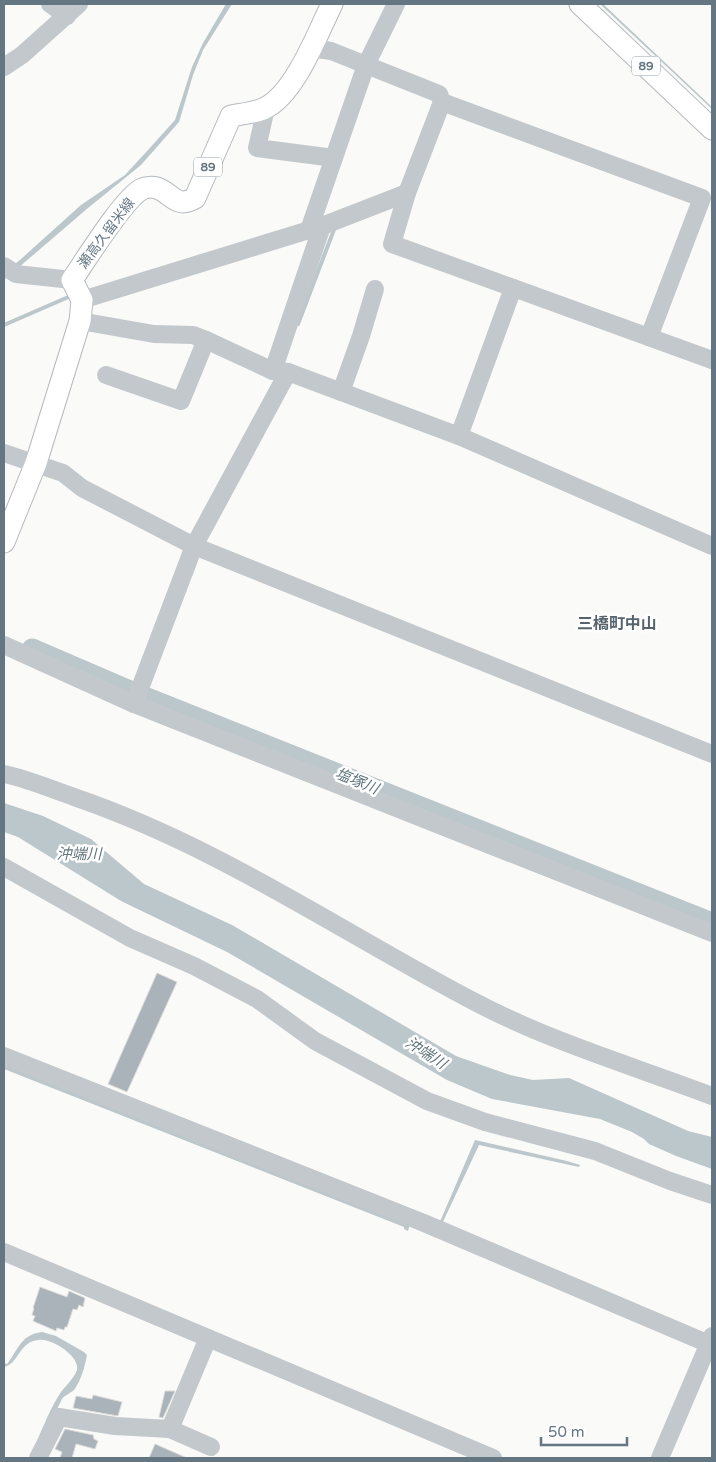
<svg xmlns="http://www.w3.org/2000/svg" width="716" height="1462" font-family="'Varela Round','Noto Sans JP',sans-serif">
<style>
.water{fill:#bbc7cb}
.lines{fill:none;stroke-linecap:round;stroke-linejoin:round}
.stream{stroke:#bbc7cb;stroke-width:4}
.river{stroke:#bbc7cb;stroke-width:21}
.building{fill:#aab3b9;stroke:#dcdcda}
.major-casing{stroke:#b5babe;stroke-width:23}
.minor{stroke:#c3c8cc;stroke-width:18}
.major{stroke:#fff;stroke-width:21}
.labels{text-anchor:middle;stroke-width:5;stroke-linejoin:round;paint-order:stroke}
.shield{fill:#fff;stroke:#939fa8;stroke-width:1}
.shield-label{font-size:12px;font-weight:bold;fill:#657683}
.street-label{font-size:14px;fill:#657683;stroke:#fff}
.water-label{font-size:15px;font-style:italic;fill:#60757c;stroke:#fff}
.quarter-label{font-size:16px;font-weight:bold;fill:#57646e;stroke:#fff}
</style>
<rect width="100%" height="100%" fill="#fafaf8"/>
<g class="water">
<path d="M 226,4 L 232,4 L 203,50 L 193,75 L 179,122 L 141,165 L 88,208 L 4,280 L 4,273 L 21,259 L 81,205 L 125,175 L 148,150 L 175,120 L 192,67 L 203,43 Z"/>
<path d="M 600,4 L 603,4 L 712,107 L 712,109 Z"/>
<path d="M 4,803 L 43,816 L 91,839 L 144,884 L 232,925 L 456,1056 L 510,1075 L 533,1080 L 569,1078 L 688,1131 L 712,1137 L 712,1169 L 676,1156 L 649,1144 L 644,1139 L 632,1132 L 600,1119 L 492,1099 L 447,1080 L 227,952 L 121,901 L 18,837 L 4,832 Z"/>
<path d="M 4,1065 L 410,1224 L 408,1231 L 404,1229 L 404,1227 L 4,1069 Z"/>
<path d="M 475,1140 L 567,1161 L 580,1165 L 579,1167 L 479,1145 L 441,1226 L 439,1224 Z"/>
<path d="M 42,1332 L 56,1336 L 84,1352 L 87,1355 C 85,1366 81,1381 74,1390 C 71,1393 65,1395 62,1399 L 33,1458 L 30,1458 C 39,1437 47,1415 59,1395 C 64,1387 74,1379 77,1370 C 80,1356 51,1338 39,1340 C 19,1341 19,1364 4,1367 L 4,1363 L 7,1364 C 19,1349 20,1335 42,1332 Z"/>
</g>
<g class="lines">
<g class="stream">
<path d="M 298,324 L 335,227"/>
<path d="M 4,325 L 73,295"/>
</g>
<path class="river" d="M 32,649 L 132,692 L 712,923"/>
</g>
<g class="building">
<path d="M 157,973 L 177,982 L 127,1092 L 108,1084 Z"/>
<path d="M 40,1287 L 67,1297 L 69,1291 L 85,1298 L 83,1307 L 79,1305 L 77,1310 L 73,1309 L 67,1327 L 65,1327 L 64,1330 L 57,1328 L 56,1331 L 33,1321 L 35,1316 L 32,1315 L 34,1308 L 33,1308 Z"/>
<path d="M 165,1391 L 175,1391 L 163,1418 L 159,1417 Z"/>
<path d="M 93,1395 L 122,1402 L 118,1416 L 73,1408 L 76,1396 L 92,1399 Z"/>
<path d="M 65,1429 L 93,1435 L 94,1439 L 98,1441 L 95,1449 L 76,1444 L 72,1458 L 60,1458 L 62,1452 L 55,1449 Z"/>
<path d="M 155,1444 L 187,1458 L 149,1458 Z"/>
</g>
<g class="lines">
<defs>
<g id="major">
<path d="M 580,4 L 712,129"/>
<path d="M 4,542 L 36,463 L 80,321 L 82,300 L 72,280 C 85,261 124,198 142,189 C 146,187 153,187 157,188 C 173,194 176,209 195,198 L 231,116 C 242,114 255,113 265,108 C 295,94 318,32 332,4"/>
</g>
</defs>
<use href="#major" class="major-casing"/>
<g class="minor">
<path d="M 50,4 L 67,16"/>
<path d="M 311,48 L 331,51 L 439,94 L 442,102 L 407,193 L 392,244 L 712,360"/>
<path d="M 4,67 L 22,55 L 79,4"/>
<path d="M 442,102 L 702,198 L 649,337"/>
<path d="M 266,108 L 257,148 L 334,158"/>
<path d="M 309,230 L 366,65 L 396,4"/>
<path d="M 4,266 L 16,274 L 72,280"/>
<path d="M 82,300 L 322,226 L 407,193"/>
<path d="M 80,321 L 154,334 L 193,335 L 206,340 L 273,371 L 288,372 L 459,436 L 712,546"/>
<path d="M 273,371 L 322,226"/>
<path d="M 288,372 L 194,546 L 134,704 L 712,933"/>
<path d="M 106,375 L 181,401 L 206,340"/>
<path d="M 341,392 L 361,336 L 375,289"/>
<path d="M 459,436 L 513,288"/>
<path d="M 4,453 L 63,473 L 82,488 L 194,546 L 712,754"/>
<path d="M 4,645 L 134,704"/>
<path d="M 4,774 C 28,779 51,789 74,797 C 220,847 341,932 475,1002 C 551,1042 633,1066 712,1096"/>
<path d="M 4,867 L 130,938 L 194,966 L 257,999 L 315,1041 L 427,1101 L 485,1122 L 595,1151 L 670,1181 L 712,1195"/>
<path d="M 4,1056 L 424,1223 L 709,1344"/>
<path d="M 4,1252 L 493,1458"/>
<path d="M 170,1429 L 211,1447"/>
<path d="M 38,1458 L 59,1417 L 115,1426 L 170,1429 L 208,1338"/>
<path d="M 660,1458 L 712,1336"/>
</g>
<use href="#major" class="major"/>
</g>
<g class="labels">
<g class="shield">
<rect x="632" y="56.5" width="28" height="19" rx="4"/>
<rect x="194" y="157.5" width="28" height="19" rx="4"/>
</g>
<g class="shield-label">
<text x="646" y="70">89</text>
<text x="208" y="171">89</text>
</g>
<g class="street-label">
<text transform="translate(106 233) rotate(-53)" y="5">瀬高久留米線</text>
</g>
<g class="water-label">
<text transform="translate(357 781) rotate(22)" y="5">塩塚川</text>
<text x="79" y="859">沖端川</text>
<text transform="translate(426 1053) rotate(33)" y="5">沖端川</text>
</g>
<g class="quarter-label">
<text x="617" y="629">三橋町中山</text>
</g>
</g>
<rect width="716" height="1462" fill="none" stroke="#657683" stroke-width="10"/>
<path d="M541 1437v8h86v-8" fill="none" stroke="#657683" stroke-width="2.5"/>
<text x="548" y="1437" font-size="15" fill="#657683" stroke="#ffffff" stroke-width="4" paint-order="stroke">50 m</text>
</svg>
